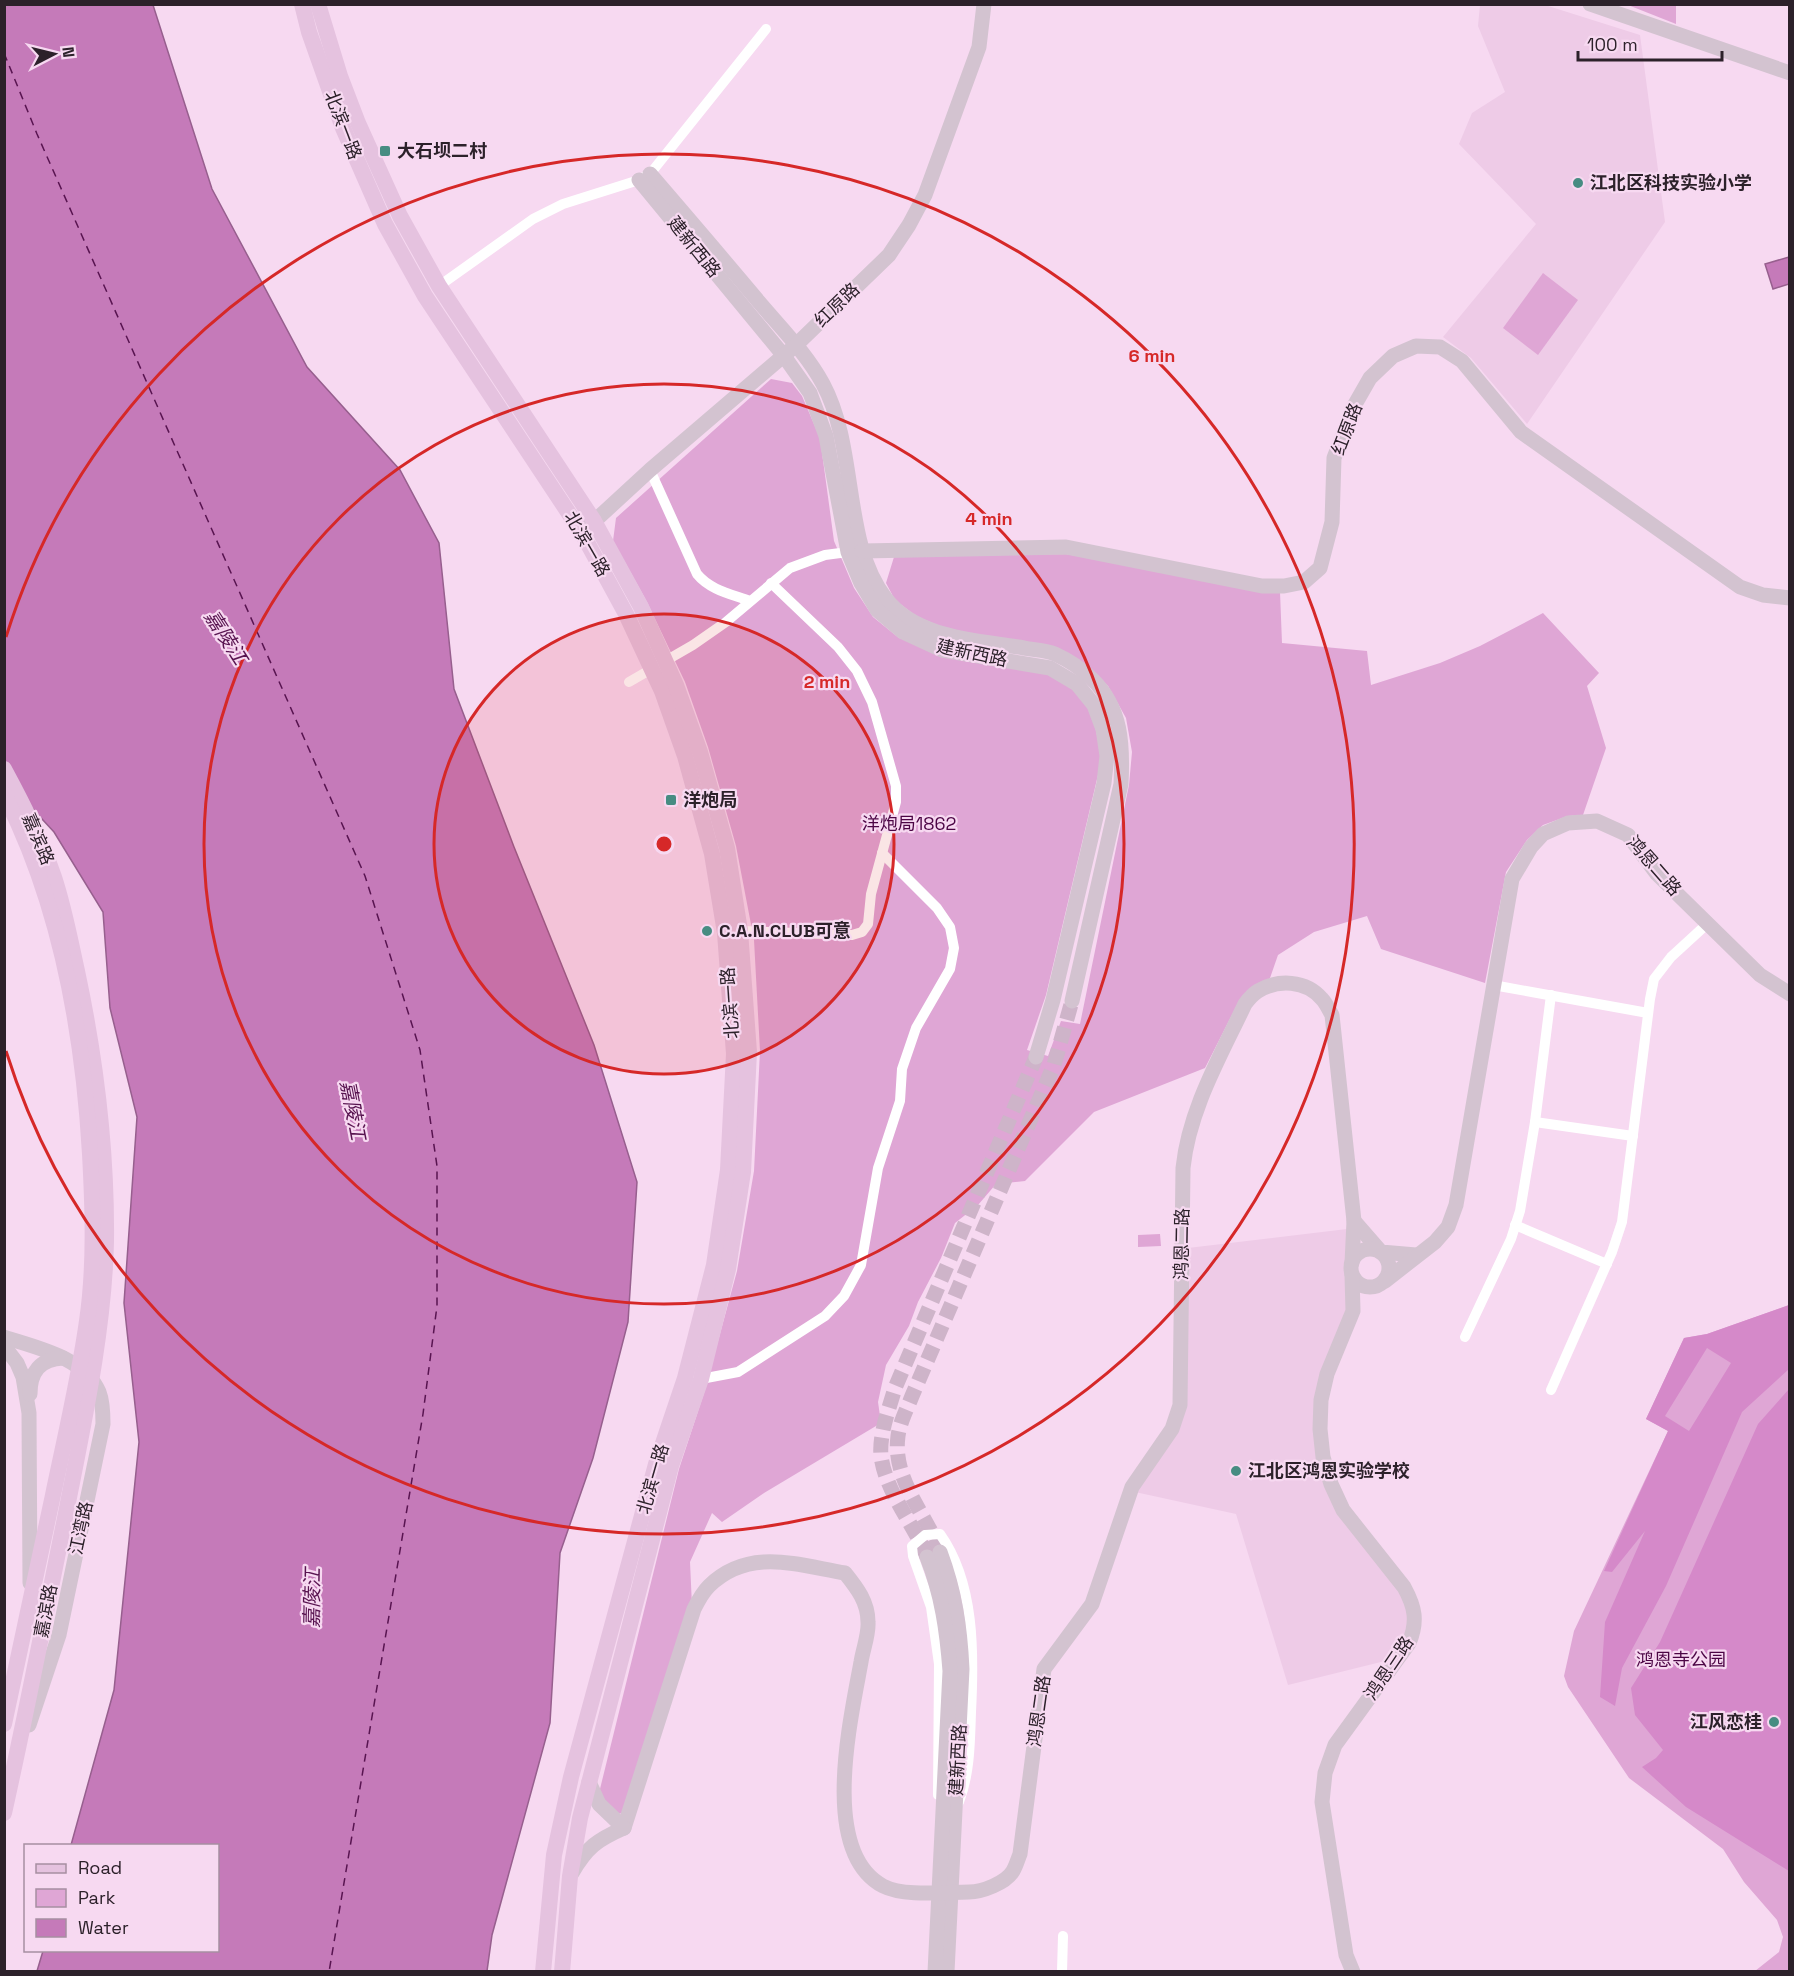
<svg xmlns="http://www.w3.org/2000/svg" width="1794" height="1976" font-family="'Space Grotesk','Noto Sans SC',sans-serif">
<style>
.built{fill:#eecbe7}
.green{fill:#dfa6d5}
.forest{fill:#d589c9;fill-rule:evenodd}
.water{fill:#c57ab9;stroke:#975f8e;stroke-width:1.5}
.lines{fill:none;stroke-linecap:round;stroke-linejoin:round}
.ferry{stroke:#581450;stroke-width:1.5;stroke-dasharray:8 6;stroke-linecap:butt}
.secondary-tunnel{stroke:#ceb4c9;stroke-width:15;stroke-dasharray:15 8;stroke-linecap:butt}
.street{stroke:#fff;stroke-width:10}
.secondary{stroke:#d3c3d0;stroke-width:15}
.primary{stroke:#e5c2df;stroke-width:16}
.ring{fill:none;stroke:#d62828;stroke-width:3}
.poi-dot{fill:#478c82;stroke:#f7d9f1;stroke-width:2}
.labels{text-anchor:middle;stroke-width:4.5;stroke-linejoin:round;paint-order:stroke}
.street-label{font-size:18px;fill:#2c212a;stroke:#f7d9f1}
.poi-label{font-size:18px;font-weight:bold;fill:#2c212a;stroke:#f7d9f1;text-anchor:start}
.park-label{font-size:18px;fill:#4c0545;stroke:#f7d9f1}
.water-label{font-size:20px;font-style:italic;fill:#581450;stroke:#f7d9f1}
.centre{fill:#d62828;stroke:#f7d9f1;stroke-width:3}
.ring-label{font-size:18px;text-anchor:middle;font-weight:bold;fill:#d62828;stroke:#f7d9f1;stroke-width:4.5;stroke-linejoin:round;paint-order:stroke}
</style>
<rect width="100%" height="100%" fill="#f7d9f1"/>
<g class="built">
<path d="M 1480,5 L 1545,5 L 1640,35 L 1665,222 L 1527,424 L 1471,358 L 1443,337 L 1536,224 L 1459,144 L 1472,113 L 1505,92 L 1478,26 Z"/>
<path d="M 1347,1229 L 1348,1310 L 1322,1373 L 1319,1457 L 1405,1601 L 1409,1628 L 1389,1660 L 1288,1685 L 1236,1514 L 1135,1492 L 1178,1431 L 1188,1248 Z"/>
</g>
<g class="green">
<path d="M 1628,5 L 1676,5 L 1676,24 Z"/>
<path d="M 1543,273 L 1578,300 L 1538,355 L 1503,328 Z"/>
<path d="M 771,379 L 792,383 L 802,396 L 820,438 L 834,541 L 854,588 L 873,617 L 899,638 L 1049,672 L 1075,688 L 1091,708 L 1102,758 L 1046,995 L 1027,1050 L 1048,1056 L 1061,1021 L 1080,1024 L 1129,785 L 1132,752 L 1126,718 L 1108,686 L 1085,664 L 944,628 L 916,616 L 895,600 L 886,583 L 894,557 L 1066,554 L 1280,592 L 1282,643 L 1367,651 L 1371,685 L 1440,663 L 1480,646 L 1543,613 L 1599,673 L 1587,686 L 1606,748 L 1583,815 L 1568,816 L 1543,825 L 1527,840 L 1506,872 L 1485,983 L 1381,949 L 1367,916 L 1314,932 L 1278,955 L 1270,978 L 1237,1005 L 1205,1068 L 1094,1112 L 1025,1181 L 996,1184 L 978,1205 L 955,1223 L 941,1258 L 918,1302 L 909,1326 L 886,1365 L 878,1402 L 881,1423 L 764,1493 L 722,1522 L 712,1513 L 690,1562 L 692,1606 L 624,1813 L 616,1814 L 599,1793 L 679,1469 L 704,1393 L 737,1271 L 754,1171 L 760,1051 L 754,940 L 736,846 L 708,747 L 685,682 L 647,602 L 613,541 L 616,518 Z"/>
<path d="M 1160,1234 L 1161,1246 L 1138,1247 L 1138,1235 Z"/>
<path d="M 1789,1305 L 1789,1971 L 1755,1971 L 1779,1952 L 1783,1937 L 1777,1920 L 1744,1882 L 1723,1849 L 1629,1778 L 1568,1687 L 1564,1676 L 1574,1631 L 1668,1431 L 1646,1419 L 1684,1338 L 1707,1334 Z"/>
</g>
<g class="forest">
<path d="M 1789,1305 L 1789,1369 L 1742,1412 L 1666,1586 L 1622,1668 L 1615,1706 L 1600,1697 L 1605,1622 L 1645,1531 L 1612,1572 L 1604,1571 L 1668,1431 L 1646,1419 L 1684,1338 L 1707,1334 ZM 1707,1348 L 1731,1363 L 1689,1431 L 1665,1416 Z"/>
<path d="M 1789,1389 L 1789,1871 L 1686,1807 L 1642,1767 L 1656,1758 L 1663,1750 L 1635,1715 L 1631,1688 L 1660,1642 L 1758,1424 Z"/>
</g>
<g class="water">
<path d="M 5,5 L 153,5 L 212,189 L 307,367 L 400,470 L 439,543 L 454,689 L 514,847 L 594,1045 L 637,1182 L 628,1322 L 593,1458 L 560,1553 L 550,1723 L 492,1935 L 487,1971 L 37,1971 L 43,1951 L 218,1950 L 218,1846 L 71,1845 L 114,1690 L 139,1442 L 124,1303 L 137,1117 L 110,1008 L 103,912 L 54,832 L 5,779 Z"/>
<path d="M 1789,257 L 1789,284 L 1773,289 L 1765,264 Z"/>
</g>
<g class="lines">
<path class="ferry" d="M 4,53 L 37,134 L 365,876 L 420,1050 L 437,1166 L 437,1306 L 423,1414 L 329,1972"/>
<g class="secondary-tunnel">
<path d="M 940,1552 C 926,1513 892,1480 898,1436 C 900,1422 907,1409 912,1396 L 1054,1065 L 1072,1001"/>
<path d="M 927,1557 C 914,1524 886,1493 881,1456 C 879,1434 889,1409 895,1388 L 1036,1057"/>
</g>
<g class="street">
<path d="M 439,286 L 533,219 L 563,204 L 639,180 L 650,174 L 766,29"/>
<path d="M 650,470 L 697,574 C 710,590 731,594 750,601"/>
<path d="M 629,682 L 693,645 L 726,622 L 790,568 L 825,555 L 848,552"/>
<path d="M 740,931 L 852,935 L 862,932 L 868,924 L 871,894 L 896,802 L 896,786 L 872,702 L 857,671 L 838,647 L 771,583"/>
<path d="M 1493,985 L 1648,1013"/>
<path d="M 1535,1122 L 1633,1136"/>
<path d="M 1515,1225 L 1607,1264"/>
<path d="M 1465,1337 L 1511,1239 L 1520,1211 L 1535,1122 L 1551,995"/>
<path d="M 701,1379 L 738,1372 L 825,1316 L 844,1296 L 861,1265 L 878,1168 L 900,1101 L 902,1069 L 916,1028 L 950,969 L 954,948 L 950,927 L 937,908 L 882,853"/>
<path d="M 1551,1390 L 1612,1252 L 1622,1222 L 1650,999 L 1654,979 L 1671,957 L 1707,924"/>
<path d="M 938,1795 L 939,1664 L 931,1607 L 913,1556 L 912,1546 L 925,1535 L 940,1534 C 975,1583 974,1654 971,1712 C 970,1742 970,1773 959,1802"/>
<path d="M 1062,1972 L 1063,1936"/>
</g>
<g class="secondary">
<path d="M 1590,4 L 1790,73"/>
<path d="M 650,174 C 687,217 723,259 759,302 C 781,328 807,354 823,384 C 858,449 842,543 886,599 C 917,639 978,640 1024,648 C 1034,650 1046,650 1055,654 C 1068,660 1082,669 1092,679 C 1122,708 1123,745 1121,784 L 1072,1001"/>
<path d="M 639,180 L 784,356 L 810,393 L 826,436 L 848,552 L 861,583 L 877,610 L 903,632 L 942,650 L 1050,668 L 1077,684 L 1094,705 L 1103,729 L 1107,756 L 1104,783 L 1053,1000 L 1036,1057"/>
<path d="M 587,528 L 650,470 L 796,345 L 889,255 L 909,225 L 925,195 L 979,47 L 984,4"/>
<path d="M 862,551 L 1066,547 L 1262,586 L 1284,586 L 1304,582 L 1320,568 L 1332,522 L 1334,458 L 1354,406 L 1370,378 L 1393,356 L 1416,346 L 1440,347 L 1462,361 L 1521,432 L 1740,587 L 1763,595 L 1790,598"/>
<path d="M 1354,1221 L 1381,1252 L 1416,1255"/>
<circle cx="1370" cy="1268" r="19"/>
<path d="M 1352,1275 L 1353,1311 L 1327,1374 L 1321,1400 L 1320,1429 L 1323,1457 L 1331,1484 L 1343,1510 L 1404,1587 C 1415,1607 1418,1621 1409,1643 L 1335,1745 L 1325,1773 L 1322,1802 L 1346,1955 L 1353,1972"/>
<path d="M 1385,1281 L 1435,1242 L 1448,1227 L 1456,1205 L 1512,879 L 1531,847 L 1543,834 L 1568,823 L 1597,821 L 1628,835 L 1657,874 L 1760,975 L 1790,994"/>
<path d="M 4,1337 C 37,1348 84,1357 99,1392 C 103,1402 103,1414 103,1424 L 59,1635 L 29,1725"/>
<path d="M 4,1346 L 17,1363 L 23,1377 L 29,1413 L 30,1583"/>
<path d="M 30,1394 C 30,1372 40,1359 63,1358"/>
<path d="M 940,1552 C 955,1592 960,1627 962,1669 L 947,1972"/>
<path d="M 927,1557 C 942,1595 947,1631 950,1671 L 935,1972"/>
<path d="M 624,1828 L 694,1609 C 698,1601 703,1592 709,1586 C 749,1547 797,1565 845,1573 C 857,1588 868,1602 868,1622 C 869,1634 863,1649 861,1662 C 851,1718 819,1852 883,1886 C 904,1897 945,1892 969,1892 C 982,1892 1006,1883 1013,1871 C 1016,1866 1018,1859 1020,1854 L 1044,1669 L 1092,1604 L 1132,1487 L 1172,1429 L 1180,1405 L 1183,1168 C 1189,1110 1220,1057 1245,1004 C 1248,1000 1253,994 1258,991 C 1278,979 1306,980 1322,999 C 1326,1003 1329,1010 1332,1015 L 1354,1221 L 1352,1263"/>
<path d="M 572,1873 C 587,1847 597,1840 624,1828 L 599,1804 L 589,1782"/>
</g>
<g class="primary">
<path d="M 302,4 L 309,32 L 343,128 L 385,224 L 425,296 L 582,533 L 626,614 L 662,691 L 685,756 L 712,854 L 725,933 L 734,1054 L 728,1170 L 714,1265 L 685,1378 L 656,1464 L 571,1777 L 554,1855 L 543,1972"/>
<path d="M 318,4 L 340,76 L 358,123 L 400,216 L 439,286 L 594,521 L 641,607 L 676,685 L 700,752 L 727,848 L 740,931 L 749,1052 L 743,1172 L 728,1269 L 701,1379 L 671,1466 L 580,1818 L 570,1876 L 562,1972"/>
<path d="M 4,769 C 23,804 41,839 54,877 C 64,907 70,939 77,971 C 96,1060 107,1151 106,1242 C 104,1333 82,1430 65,1518 C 45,1616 26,1715 4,1813"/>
<path d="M 4,794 C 61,905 83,1032 90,1154 C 93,1209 95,1266 87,1321 C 79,1379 65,1437 53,1495 C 37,1571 20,1647 4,1724"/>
</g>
</g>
<circle cx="664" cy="844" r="230" fill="#d62828" fill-opacity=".12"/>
<g class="ring">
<circle cx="664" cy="844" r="230"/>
<circle cx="664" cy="844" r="460"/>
<path d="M6 637A690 690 0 1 1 6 1051"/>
</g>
<g class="poi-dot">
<rect x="379" y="145" width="12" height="12" rx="3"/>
<circle cx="1578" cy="183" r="6"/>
<rect x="665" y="794" width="12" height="12" rx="3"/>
<circle cx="707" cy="931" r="6"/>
<circle cx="1236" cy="1471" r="6"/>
<circle cx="1774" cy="1722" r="6"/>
</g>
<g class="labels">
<g class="street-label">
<text transform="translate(343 125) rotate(69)" y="6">北滨一路</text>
<text transform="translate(694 247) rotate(51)" y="6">建新西路</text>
<text transform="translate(837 305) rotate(-44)" y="6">红原路</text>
<text transform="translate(1347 429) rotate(-69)" y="6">红原路</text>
<text transform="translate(587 544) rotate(60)" y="6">北滨一路</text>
<text transform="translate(972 653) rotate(12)" y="6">建新西路</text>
<text transform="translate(38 839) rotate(67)" y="6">嘉滨路</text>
<text transform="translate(1654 866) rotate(49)" y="6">鸿恩二路</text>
<text transform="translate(730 1003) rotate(-94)" y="6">北滨一路</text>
<text transform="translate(1182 1244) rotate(-89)" y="6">鸿恩二路</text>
<text transform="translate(653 1479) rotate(-74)" y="6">北滨一路</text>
<text transform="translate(81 1528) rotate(-78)" y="6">江湾路</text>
<text transform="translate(46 1611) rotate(-79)" y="6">嘉滨路</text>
<text transform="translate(1389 1668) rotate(-56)" y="6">鸿恩三路</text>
<text transform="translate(1039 1711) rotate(-82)" y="6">鸿恩二路</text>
<text transform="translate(958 1760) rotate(-87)" y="6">建新西路</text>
</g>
<g class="poi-label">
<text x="397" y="157">大石坝二村</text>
<text x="1590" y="189">江北区科技实验小学</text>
<text x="683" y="806">洋炮局</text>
<text x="719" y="937">C.A.N.CLUB可意</text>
<text x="1248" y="1477">江北区鸿恩实验学校</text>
<text x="1762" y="1728" text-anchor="end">江风恋桂</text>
</g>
<g class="park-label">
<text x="909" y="830">洋炮局1862</text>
<text x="1681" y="1666">鸿恩寺公园</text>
</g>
<g class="water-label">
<text transform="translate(226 637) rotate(57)" y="7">嘉陵江</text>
<text transform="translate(353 1110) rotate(79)" y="7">嘉陵江</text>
<text transform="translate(312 1598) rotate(-89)" y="7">嘉陵江</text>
</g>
</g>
<circle cx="664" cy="844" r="9" class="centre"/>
<g class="ring-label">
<text x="1152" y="362">6 min</text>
<text x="989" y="525">4 min</text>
<text x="827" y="688">2 min</text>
</g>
<rect width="1794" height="1976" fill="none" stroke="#2c212a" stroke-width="12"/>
<rect x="24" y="1844" width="195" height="108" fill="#f7d9f1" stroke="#a68fa1" stroke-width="1.5"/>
<rect x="36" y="1864" width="30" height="9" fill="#e5c2df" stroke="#a68fa1" stroke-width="1.5"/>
<text x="78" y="1874" font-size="18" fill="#2c212a">Road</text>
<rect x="36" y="1889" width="30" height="18" fill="#dfa6d5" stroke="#a68fa1" stroke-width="1.5"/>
<text x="78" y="1904" font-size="18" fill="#2c212a">Park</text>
<rect x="36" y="1919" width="30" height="18" fill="#c57ab9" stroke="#a68fa1" stroke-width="1.5"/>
<text x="78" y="1934" font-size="18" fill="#2c212a">Water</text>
<g transform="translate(54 54) rotate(83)" stroke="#f7d9f1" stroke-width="4.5" paint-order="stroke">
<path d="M0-4.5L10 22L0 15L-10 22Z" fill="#2c212a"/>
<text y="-9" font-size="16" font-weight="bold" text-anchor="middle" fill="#2c212a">N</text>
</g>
<path d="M1578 51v9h144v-9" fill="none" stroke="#2c212a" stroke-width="3"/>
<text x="1587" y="51" font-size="18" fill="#2c212a" stroke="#f7d9f1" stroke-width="4.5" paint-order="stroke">100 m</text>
</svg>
